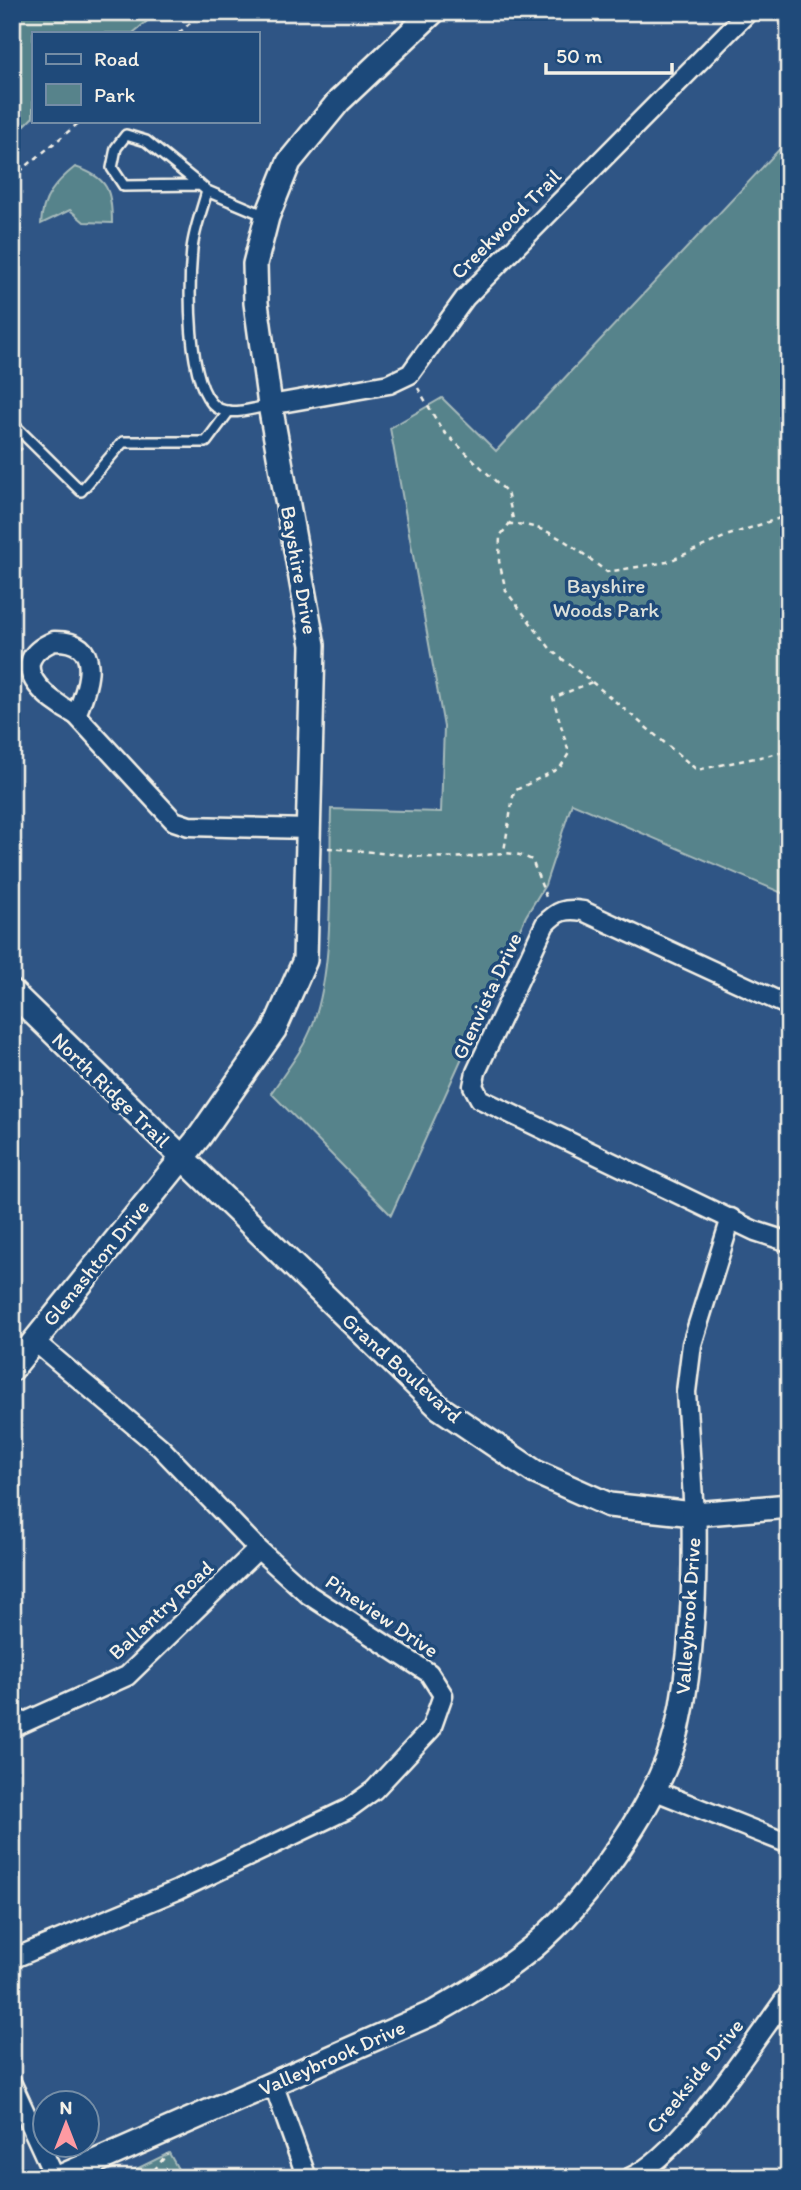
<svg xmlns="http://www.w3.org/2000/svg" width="801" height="2190" font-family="Itim,sans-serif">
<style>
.green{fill:#57838b;stroke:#a6baba;stroke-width:2}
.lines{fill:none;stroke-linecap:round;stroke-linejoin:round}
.service-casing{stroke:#f4f1e8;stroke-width:14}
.minor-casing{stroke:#f4f1e8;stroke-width:23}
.tertiary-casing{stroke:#f4f1e8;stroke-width:28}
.path{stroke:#f4f1e8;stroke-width:2.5;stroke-dasharray:5 5;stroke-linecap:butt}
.service{stroke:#1f4a7a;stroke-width:9}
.minor{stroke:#1f4a7a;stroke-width:18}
.tertiary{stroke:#1f4a7a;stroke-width:23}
.labels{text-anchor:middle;stroke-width:7;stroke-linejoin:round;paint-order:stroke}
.street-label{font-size:21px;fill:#f4f1e8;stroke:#1f4a7a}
.park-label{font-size:21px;fill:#dce0da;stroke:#1f4a7a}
</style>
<rect width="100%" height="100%" fill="#2f5585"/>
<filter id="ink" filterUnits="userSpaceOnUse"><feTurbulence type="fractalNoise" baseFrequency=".0143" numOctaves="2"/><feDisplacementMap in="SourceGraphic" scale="14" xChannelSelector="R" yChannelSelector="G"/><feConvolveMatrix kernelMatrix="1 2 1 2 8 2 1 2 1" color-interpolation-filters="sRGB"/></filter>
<g filter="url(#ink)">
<g class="green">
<path d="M 12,12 L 158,12 L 133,33 L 33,33 L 33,117 L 12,138 Z"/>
<path d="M 789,139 L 789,896 L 572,803 L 545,885 L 526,916 L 391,1215 L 271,1093 C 286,1071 304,1049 313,1024 C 335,964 329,874 331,809 L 441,812 L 444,727 L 390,428 L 442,398 L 496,451 Z"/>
<path d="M 75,167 C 108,177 112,191 112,223 L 84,222 L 70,210 L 41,224 C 42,198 55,183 75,167 Z"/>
<path d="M 169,2153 L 183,2178 L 118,2178 Z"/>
</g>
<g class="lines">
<defs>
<g id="service">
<path d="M 200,185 L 124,186 L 112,168 L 116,148 L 126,135 L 146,141 L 200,185 L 207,191 L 266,216"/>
<path d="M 207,191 C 202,210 194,230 192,249 C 189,284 186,384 216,407 C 230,417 255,408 270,405"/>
<path d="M 12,423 L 81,491 L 123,442 L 206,442 L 229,411"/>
</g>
<g id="minor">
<path d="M 270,405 L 389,384 L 410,374 L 465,298 L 748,12"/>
<path d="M 54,641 C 104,640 89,685 76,715 C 47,700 1,663 54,641 Z"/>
<path d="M 76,715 L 174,821 L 189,826 L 309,829"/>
<path d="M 789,1006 L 583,911 C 565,908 557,911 545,924 L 476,1072 L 473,1086 L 480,1099 L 755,1231 L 789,1242"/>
<path d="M 694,1514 L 686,1392 L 692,1344 L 731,1218"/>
<path d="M 12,1728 L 127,1676 L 258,1549"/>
<path d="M 653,1790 L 789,1844"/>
<path d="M 12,1959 L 178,1890 L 348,1809 L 374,1790 L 431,1729 L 443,1695 L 429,1673 L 309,1595 L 258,1549 L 160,1447 L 33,1340"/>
<path d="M 273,2083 L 307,2178"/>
<path d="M 12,2084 L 55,2178"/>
<path d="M 629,2178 C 682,2155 752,2043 789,1994"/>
</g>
<g id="tertiary">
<path d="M 12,992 L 440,1408 L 535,1472 L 609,1505 L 694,1514 L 789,1506"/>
<path d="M 12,1369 L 200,1136 L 274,1030 L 305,960 L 313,645 L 270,405 L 256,303 L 255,264 L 267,217 L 289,162 L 339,101 L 433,12"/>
<path d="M 58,2178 L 435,2012 C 469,1993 501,1973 532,1948 C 588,1901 660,1801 677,1730 C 693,1660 695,1585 694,1514"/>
</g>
</defs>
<use href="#service" class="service-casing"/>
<use href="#minor" class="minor-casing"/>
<use href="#tertiary" class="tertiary-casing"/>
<g class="path">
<path d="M 179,33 L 202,12"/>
<path d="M 12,178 L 81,121"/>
<path d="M 418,388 L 442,430 L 507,492 L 513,519 L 500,536 L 499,561 L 506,591 L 552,651 L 592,682 L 553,698 L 569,753 L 560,768 L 514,791 L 504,851"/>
<path d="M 12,458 L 22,448"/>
<path d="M 508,524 C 549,523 576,549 607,572 L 667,562 L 729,535 L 789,515"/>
<path d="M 592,682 L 697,770 L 789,751"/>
<path d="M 328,848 C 372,851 427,860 469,857 C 494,855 508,848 532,860 L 546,897"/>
<path d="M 148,2178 L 167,2154"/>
</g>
<use href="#service" class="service"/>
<use href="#minor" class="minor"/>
<use href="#tertiary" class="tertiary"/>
</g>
</g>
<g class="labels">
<g class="street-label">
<text transform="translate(506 224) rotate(-45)" y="7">Creekwood Trail</text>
<text transform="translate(299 570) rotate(80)" y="7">Bayshire Drive</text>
<text transform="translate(487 996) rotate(-65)" y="7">Glenvista Drive</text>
<text transform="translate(111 1090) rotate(44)" y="7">North Ridge Trail</text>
<text transform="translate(96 1263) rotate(-51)" y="7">Glenashton Drive</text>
<text transform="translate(402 1368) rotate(42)" y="7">Grand Boulevard</text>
<text transform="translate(161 1610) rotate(-43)" y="7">Ballantry Road</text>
<text transform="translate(382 1616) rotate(34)" y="7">Pineview Drive</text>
<text transform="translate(688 1616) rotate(-86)" y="7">Valleybrook Drive</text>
<text transform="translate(332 2058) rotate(-24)" y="7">Valleybrook Drive</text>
<text transform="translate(695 2076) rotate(-51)" y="7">Creekside Drive</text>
</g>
<g class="park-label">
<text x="606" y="593">Bayshire<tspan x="606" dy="24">Woods Park</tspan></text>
</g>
</g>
<rect width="801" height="2190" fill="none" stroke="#1f4a7a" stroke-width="42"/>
<rect x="21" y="21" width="759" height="2148" fill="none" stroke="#f4f1e8" stroke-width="2.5" filter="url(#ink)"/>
<rect x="32" y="32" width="228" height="91" fill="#1f4a7a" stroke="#748da6" stroke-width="2"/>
<rect x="46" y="54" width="35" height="10" fill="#1f4a7a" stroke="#748da6" stroke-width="2"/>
<text x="94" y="66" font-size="21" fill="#f4f1e8">Road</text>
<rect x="46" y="84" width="35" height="21" fill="#57838b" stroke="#748da6" stroke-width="2"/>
<text x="94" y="102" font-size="21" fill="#f4f1e8">Park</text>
<g transform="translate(66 2124)"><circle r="33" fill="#1f4a7a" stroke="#748da6" stroke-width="2"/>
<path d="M0-5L12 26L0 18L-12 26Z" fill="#ff9aa2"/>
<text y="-10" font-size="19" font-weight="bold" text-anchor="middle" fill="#f4f1e8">N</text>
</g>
<path d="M546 63v10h126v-10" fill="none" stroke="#f4f1e8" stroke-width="3.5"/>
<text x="556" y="63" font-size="21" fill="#f4f1e8" stroke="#1f4a7a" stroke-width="5" paint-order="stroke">50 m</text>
</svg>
